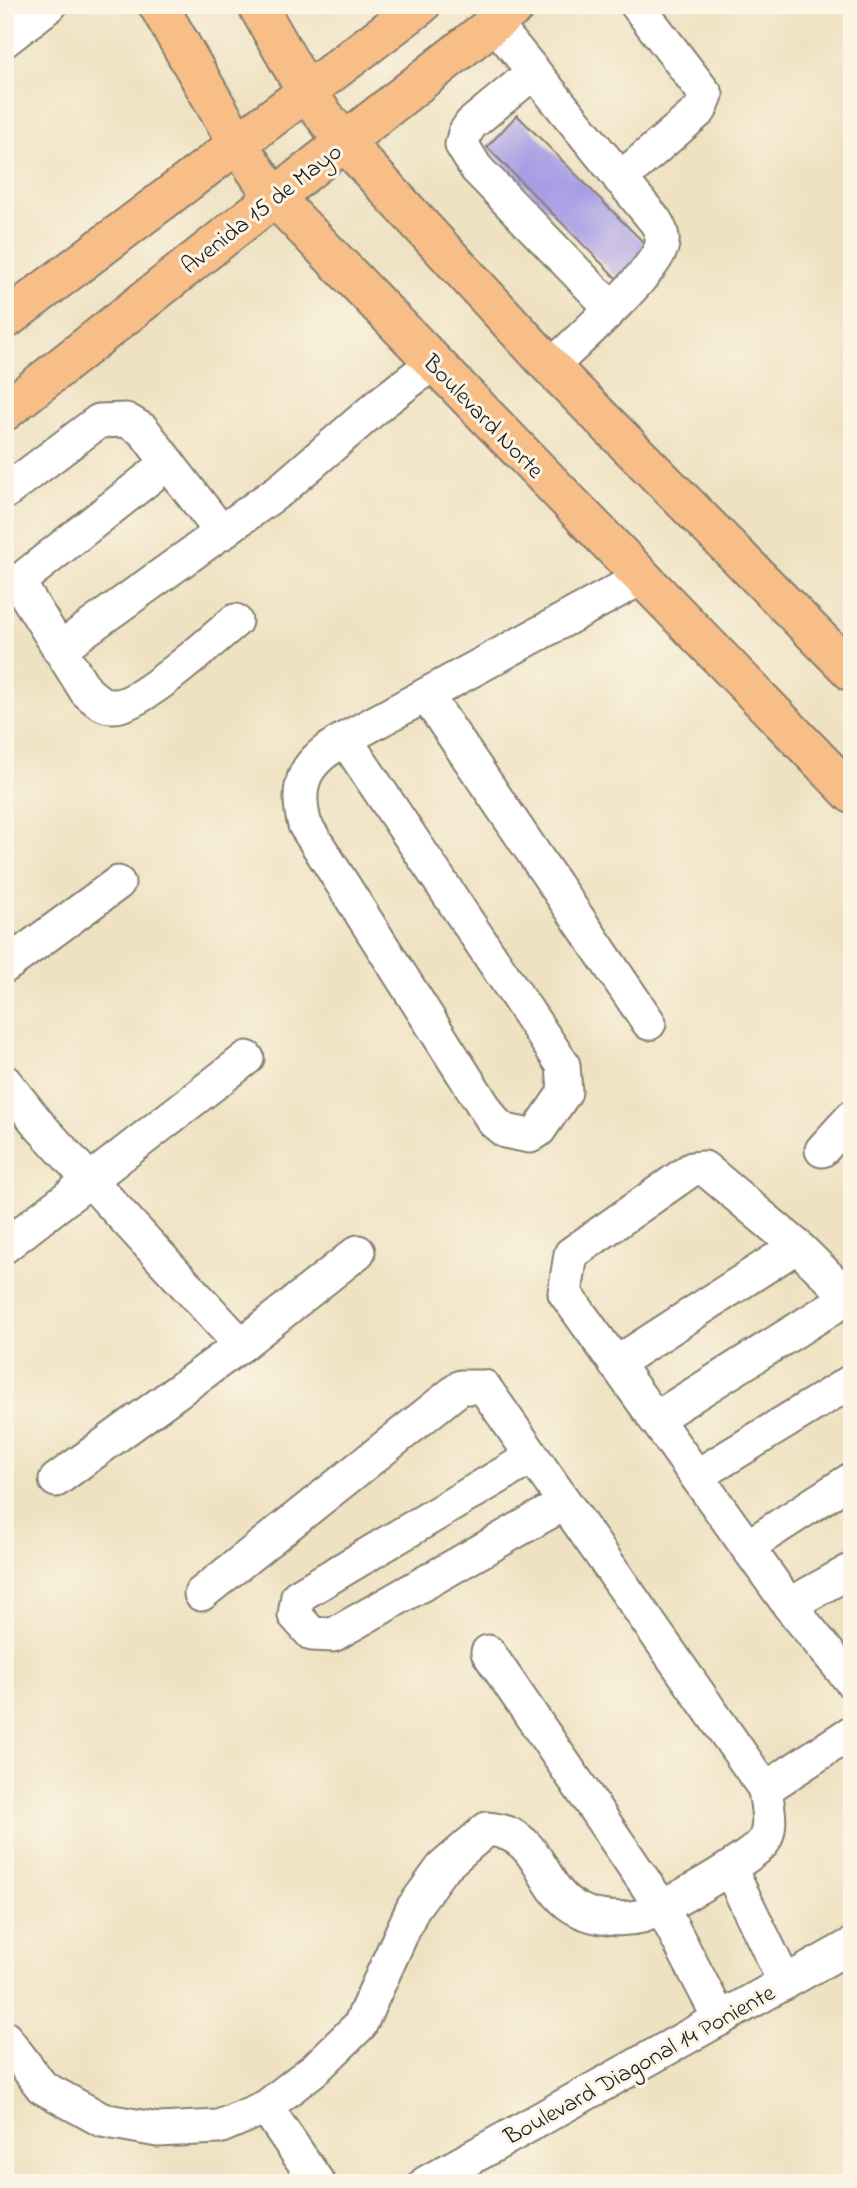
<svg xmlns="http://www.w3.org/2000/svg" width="857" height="2188" font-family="'Indie Flower',sans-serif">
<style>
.building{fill:#a89ee5}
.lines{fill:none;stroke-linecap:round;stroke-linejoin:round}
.minor-casing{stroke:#867f6f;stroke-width:37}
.major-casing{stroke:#867f6f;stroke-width:42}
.minor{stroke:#fff;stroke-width:33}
.major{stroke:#f7be88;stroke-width:38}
.labels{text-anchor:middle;stroke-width:6;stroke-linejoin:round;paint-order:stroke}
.street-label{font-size:24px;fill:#1c1c1c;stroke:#fcf5e5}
</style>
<rect width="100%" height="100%" fill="#fcf5e5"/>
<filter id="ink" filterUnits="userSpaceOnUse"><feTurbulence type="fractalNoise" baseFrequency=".0143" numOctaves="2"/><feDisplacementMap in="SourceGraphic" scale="14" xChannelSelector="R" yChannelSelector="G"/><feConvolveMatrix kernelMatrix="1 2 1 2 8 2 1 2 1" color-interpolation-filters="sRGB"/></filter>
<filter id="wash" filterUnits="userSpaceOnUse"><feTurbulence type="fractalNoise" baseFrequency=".00686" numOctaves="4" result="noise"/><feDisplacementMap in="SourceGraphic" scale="28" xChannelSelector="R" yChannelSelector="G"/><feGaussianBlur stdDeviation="1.57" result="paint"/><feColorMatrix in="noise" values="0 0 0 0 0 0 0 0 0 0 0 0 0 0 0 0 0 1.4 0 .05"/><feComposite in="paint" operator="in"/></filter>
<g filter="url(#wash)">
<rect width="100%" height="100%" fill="#efe2c2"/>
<g id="blocks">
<path class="building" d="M 517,115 L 653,252 L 621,283 L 487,147 Z"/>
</g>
</g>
<g filter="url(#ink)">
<use href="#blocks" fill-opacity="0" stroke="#867f6f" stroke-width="2"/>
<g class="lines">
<defs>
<g id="minor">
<path d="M 494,23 L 656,222 C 661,230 664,239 661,248 C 651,276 575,343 551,367"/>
<path d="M 5,40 L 50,5"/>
<path d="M 534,72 L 471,124 L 465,133 L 462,145 L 476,168 L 610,307"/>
<path d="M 620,179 L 700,110 L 706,95 L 637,5"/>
<path d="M 5,492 L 99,421 L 126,420 L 143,430 L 168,463"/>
<path d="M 222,533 L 168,463 L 18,582 L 86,691 C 94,698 103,707 114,706 C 141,706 212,640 235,621"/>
<path d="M 59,649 L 283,488 L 380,404 L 433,363"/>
<path d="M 426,695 L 649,1023"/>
<path d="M 345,739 L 563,1065 L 565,1092 L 539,1130 L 530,1136 L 505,1131 L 494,1122 L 305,825 C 293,781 307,760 345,739 Z"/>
<path d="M 345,739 L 641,578"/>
<path d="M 5,966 L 118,883"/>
<path d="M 5,1082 L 39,1125 L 241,1345"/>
<path d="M 822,1150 L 852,1117"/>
<path d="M 5,1246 L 247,1058"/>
<path d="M 852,1300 L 797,1246 L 704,1168 L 692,1169 L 571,1254 L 565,1293 L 789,1605 L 852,1682"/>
<path d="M 615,1364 L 797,1246"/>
<path d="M 655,1419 L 849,1297"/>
<path d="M 532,1457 L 298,1596 L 295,1615 L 312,1634 L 333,1635 L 565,1503"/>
<path d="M 697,1476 L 852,1381"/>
<path d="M 56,1480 L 241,1345 L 358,1252"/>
<path d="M 747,1547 L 852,1479"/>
<path d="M 201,1594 L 461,1387 L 484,1387 L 765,1789 C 767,1806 773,1826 764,1841 C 756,1856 661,1910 642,1916 C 622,1921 597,1919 579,1910 C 537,1890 545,1833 487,1829 L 442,1868 L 413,1908 L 360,2025 L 316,2068 L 266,2107"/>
<path d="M 789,1605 L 852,1570"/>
<path d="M 488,1652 L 661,1906 L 720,2019"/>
<path d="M 765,1789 L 852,1732"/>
<path d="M 730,1869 L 785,1983"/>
<path d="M 5,2038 L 42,2087 L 102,2120 L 158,2130 L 219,2127 L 266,2107 L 318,2183"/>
<path d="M 426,2183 L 852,1945"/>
</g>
<g id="major">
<path d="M 158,5 L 239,146 L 274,197 L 852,794"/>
<path d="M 257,5 L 307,93 L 344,142 L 551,367 L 852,672"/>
<path d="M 5,320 L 421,5"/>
<path d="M 5,411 L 517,5"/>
</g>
</defs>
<use href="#minor" class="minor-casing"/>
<use href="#major" class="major-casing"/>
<use href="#minor" class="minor"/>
<use href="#major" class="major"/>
</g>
</g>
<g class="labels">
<g class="street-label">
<text transform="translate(261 208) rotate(-38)" y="8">Avenida 15 de Mayo</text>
<text transform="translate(484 416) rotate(46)" y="8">Boulevard Norte</text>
<text transform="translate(639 2064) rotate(-29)" y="8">Boulevard Diagonal 14 Poniente</text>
</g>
</g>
<rect width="857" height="2188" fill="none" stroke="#fcf5e5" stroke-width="28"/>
</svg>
